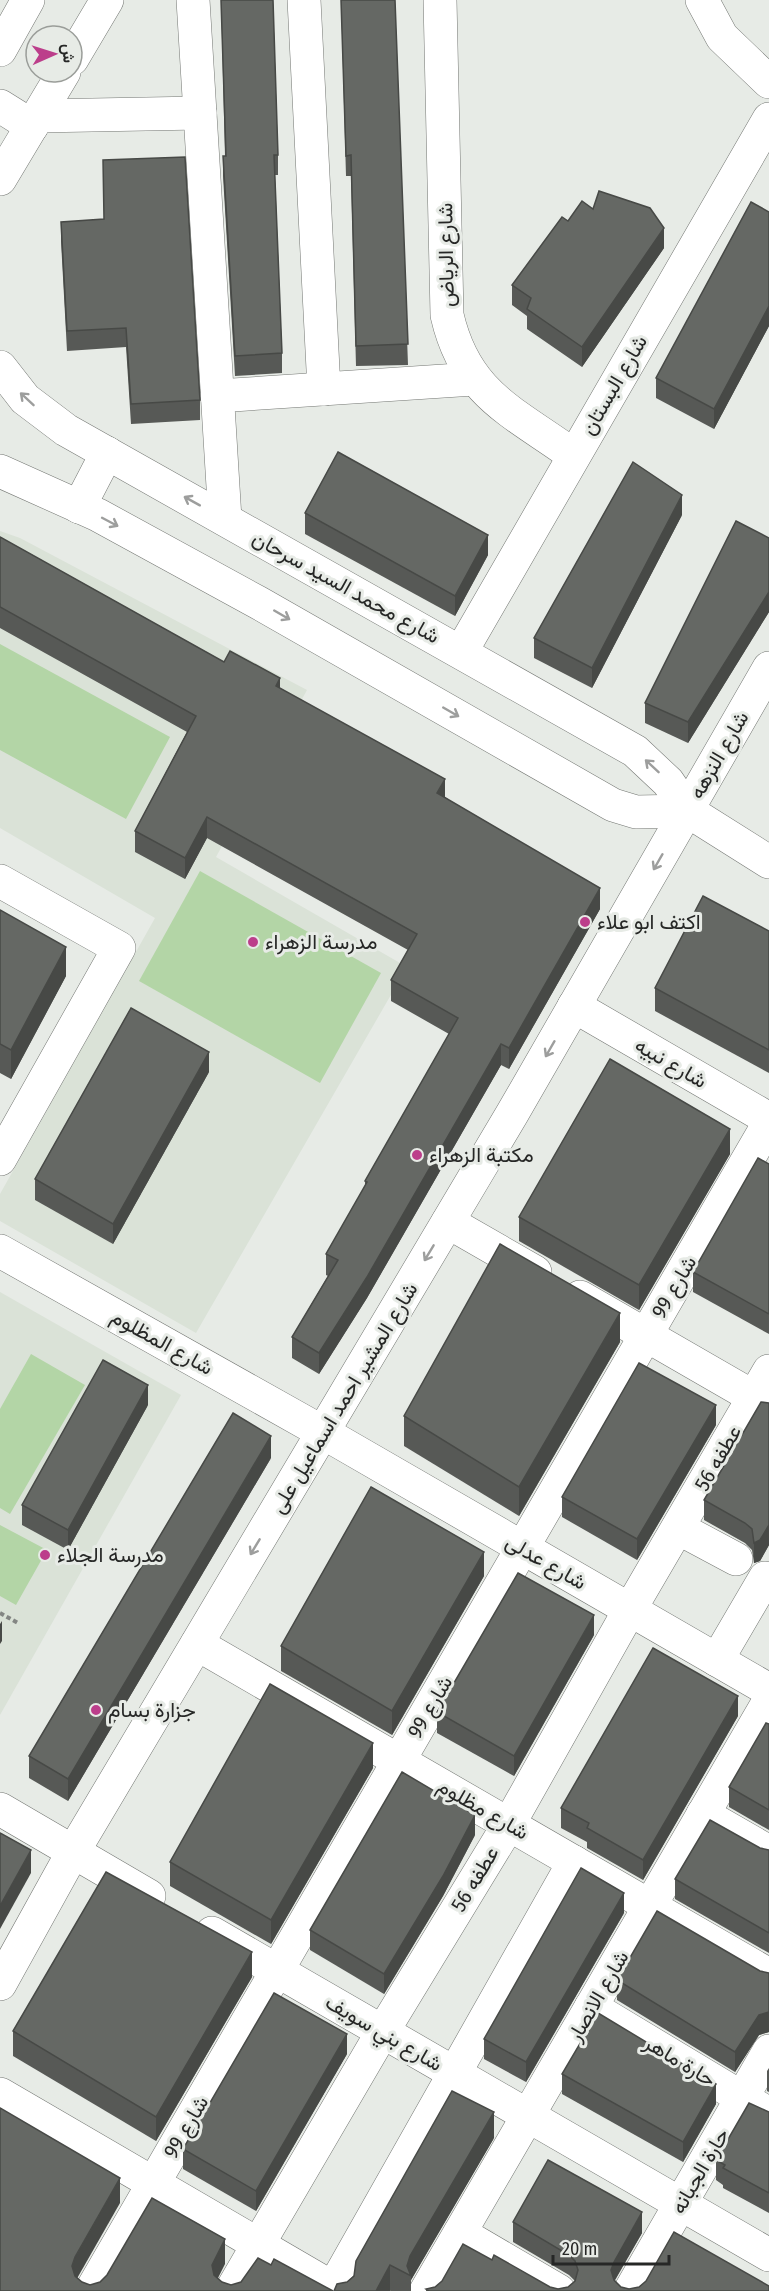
<svg xmlns="http://www.w3.org/2000/svg" width="769" height="2291" font-family="'Fira Sans Condensed',Vazirmatn,sans-serif">
<style>
.built{fill:#dae2d7}
.green{fill:#b3d5a6}
.lines{fill:none;stroke-linecap:round;stroke-linejoin:round}
.minor-casing{stroke:#747773;stroke-width:34}
.path{stroke:#838683;stroke-width:4;stroke-dasharray:4.5 3;stroke-linecap:butt}
.minor{stroke:#fff;stroke-width:33}
.wall{fill:#575956}
.shaded-wall{fill:#474946}
.building{fill:#656864;stroke:#474946;stroke-width:1.5}
.oneway{stroke:#9d9e9d}
.poi-dot{fill:#bc3e8b;stroke:#e7ebe6;stroke-width:2}
.labels{text-anchor:middle;stroke-width:6;stroke-linejoin:round;paint-order:stroke}
.street-label{font-size:21px;fill:#262726;stroke:#e7ebe6}
.poi-label{font-size:21px;fill:#262726;stroke:#e7ebe6;text-anchor:start}
</style>
<rect width="100%" height="100%" fill="#e7ebe6"/>
<g class="built">
<path d="M 0,531 L 20,538 L 307,690 L 216,857 L 407,967 L 196,1333 L 0,1221 L 0,1194 L 155,918 L 0,828 Z"/>
<path d="M 0,1292 L 181,1395 L 0,1715 Z"/>
</g>
<g class="green">
<path d="M 0,644 L 170,737 L 126,819 L 0,750 Z"/>
<path d="M 200,871 L 381,973 L 320,1083 L 139,981 Z"/>
<path d="M 31,1354 L 85,1385 L 10,1514 L 0,1508 L 0,1409 Z"/>
<path d="M 0,1525 L 47,1550 L 16,1605 L 0,1596 Z"/>
</g>
<g class="lines">
<defs>
<g id="minor">
<path d="M 193,0 L 225,519"/>
<path d="M 304,0 L 324,389"/>
<path d="M 440,0 L 447,315 C 465,394 512,411 573,455"/>
<path d="M 702,0 L 722,37 L 769,82"/>
<path d="M 0,50 L 28,0"/>
<path d="M 72,59 L 107,0"/>
<path d="M 0,106 L 32,126"/>
<path d="M 38,116 L 200,113"/>
<path d="M 0,179 L 64,72"/>
<path d="M 0,367 L 25,399 L 66,430 L 635,751 L 668,782 L 688,811 L 769,862"/>
<path d="M 217,396 L 474,379"/>
<path d="M 0,471 L 98,515 L 259,603 L 613,805 L 636,812 L 688,811"/>
<path d="M 79,507 L 107,453"/>
<path d="M 461,652 L 769,119"/>
<path d="M 0,881 L 119,948 L 0,1159"/>
<path d="M 574,1006 L 769,1119"/>
<path d="M 448,1222 L 535,1272"/>
<path d="M 0,1251 L 324,1433 L 769,1690"/>
<path d="M 580,1297 L 769,1406"/>
<path d="M 678,1528 L 736,1559"/>
<path d="M 197,1644 L 769,1975"/>
<path d="M 717,1660 L 765,1578"/>
<path d="M 0,1809 L 149,1896"/>
<path d="M 703,1814 L 769,1852"/>
<path d="M 212,1933 L 769,2255"/>
<path d="M 0,1984 L 73,1852 L 512,1114 L 769,668"/>
<path d="M 591,2007 L 769,2114"/>
<path d="M 0,2094 L 338,2291"/>
<path d="M 460,2233 L 559,2291"/>
<path d="M 333,2288 L 574,1862"/>
<path d="M 91,2291 L 769,1123"/>
<path d="M 231,2291 L 383,2031 L 509,1824 L 629,1611 L 769,1371"/>
<path d="M 426,2291 L 769,1701"/>
<path d="M 630,2291 L 769,2051"/>
</g>
</defs>
<use href="#minor" class="minor-casing"/>
<path class="path" d="M 0,1613 L 18,1623"/>
<use href="#minor" class="minor"/>
</g>
<g class="wall">
<path d="M 221,0 L 273,0 L 278,155 L 278,175 L 275,175 L 282,353 L 282,373 L 235,376 L 223,176 L 223,156 L 225,156 Z"/>
<path d="M 341,0 L 395,0 L 408,365 L 356,366 L 351,176 L 346,176 Z"/>
<path d="M 593,209 L 664,248 L 582,367 L 527,329 L 527,316 L 512,305 L 512,285 L 568,221 Z"/>
<path d="M 769,212 L 769,326 L 714,429 L 656,398 L 656,378 Z"/>
<path d="M 61,222 L 200,400 L 200,420 L 131,424 L 126,347 L 67,351 L 61,241 Z"/>
<path d="M 305,513 L 488,555 L 455,616 L 305,534 Z"/>
<path d="M 682,515 L 592,688 L 534,658 L 534,638 Z"/>
<path d="M 0,537 L 224,662 L 280,688 L 445,797 L 600,909 L 509,1069 L 501,1065 L 367,1298 L 319,1374 L 292,1358 L 292,1337 L 328,1276 L 326,1275 L 326,1254 L 365,1186 L 365,1181 L 449,1034 L 391,1001 L 391,980 L 408,950 L 207,838 L 185,879 L 135,852 L 135,831 L 187,732 L 0,628 Z"/>
<path d="M 769,538 L 769,612 L 688,743 L 645,723 L 645,703 Z"/>
<path d="M 0,910 L 66,976 L 11,1079 L 0,1073 Z"/>
<path d="M 769,931 L 769,1073 L 655,1011 L 655,988 Z"/>
<path d="M 209,1072 L 113,1244 L 35,1200 L 35,1179 Z"/>
<path d="M 730,1154 L 639,1310 L 519,1241 L 519,1217 Z"/>
<path d="M 769,1164 L 769,1334 L 693,1292 L 693,1272 Z"/>
<path d="M 620,1342 L 519,1516 L 404,1446 L 404,1416 Z"/>
<path d="M 769,1403 L 769,1545 L 760,1561 L 754,1563 L 752,1550 L 745,1543 L 704,1520 L 704,1500 Z"/>
<path d="M 148,1405 L 68,1550 L 22,1525 L 22,1505 Z"/>
<path d="M 716,1425 L 637,1560 L 562,1517 L 562,1497 Z"/>
<path d="M 271,1458 L 68,1801 L 29,1778 L 29,1756 Z"/>
<path d="M 484,1576 L 392,1735 L 281,1671 L 281,1646 Z"/>
<path d="M 594,1635 L 514,1776 L 437,1733 L 437,1712 Z"/>
<path d="M 738,1716 L 643,1880 L 587,1848 L 587,1842 L 561,1828 L 561,1808 Z"/>
<path d="M 769,1724 L 769,1830 L 729,1807 L 729,1787 Z"/>
<path d="M 373,1768 L 271,1944 L 170,1886 L 170,1862 Z"/>
<path d="M 475,1835 L 443,1896 L 384,1994 L 310,1950 L 310,1930 Z"/>
<path d="M 760,1848 L 769,1850 L 769,1953 L 675,1899 L 675,1879 Z"/>
<path d="M 624,1913 L 526,2082 L 484,2059 L 484,2039 Z"/>
<path d="M 760,1971 L 769,1973 L 769,2032 L 759,2035 L 735,2072 L 617,2000 L 617,1980 Z"/>
<path d="M 252,1977 L 156,2141 L 13,2056 L 13,2031 Z"/>
<path d="M 347,2054 L 256,2211 L 183,2169 L 183,2149 Z"/>
<path d="M 769,2068 L 769,2092 L 767,2091 L 767,2071 Z"/>
<path d="M 562,2074 L 716,2104 L 683,2162 L 562,2094 Z"/>
<path d="M 769,2112 L 769,2213 L 723,2188 L 723,2185 L 716,2180 L 716,2160 Z"/>
<path d="M 494,2138 L 411,2280 L 411,2291 L 391,2291 L 347,2282 Z"/>
<path d="M 513,2222 L 642,2233 L 614,2281 L 621,2287 L 629,2289 L 769,2291 L 426,2291 L 426,2289 L 435,2287 L 492,2260 L 550,2287 L 558,2289 L 568,2287 L 575,2281 L 569,2275 L 513,2242 Z"/>
</g>
<g class="shaded-wall">
<path d="M 664,228 L 664,248 L 582,367 L 582,347 Z"/>
<path d="M 769,306 L 769,326 L 714,429 L 714,409 Z"/>
<path d="M 682,495 L 682,515 L 592,688 L 592,668 Z"/>
<path d="M 488,535 L 488,555 L 455,616 L 455,596 Z"/>
<path d="M 769,592 L 769,612 L 688,743 L 688,722 Z"/>
<path d="M 280,678 L 280,699 L 276,686 Z"/>
<path d="M 445,779 L 445,800 L 437,793 Z"/>
<path d="M 207,817 L 207,838 L 185,879 L 185,858 Z"/>
<path d="M 600,888 L 600,909 L 509,1069 L 509,1048 Z"/>
<path d="M 66,947 L 66,976 L 11,1079 L 11,1050 Z"/>
<path d="M 501,1044 L 501,1065 L 367,1298 L 319,1374 L 319,1353 Z"/>
<path d="M 209,1052 L 209,1072 L 113,1244 L 113,1224 Z"/>
<path d="M 730,1129 L 730,1154 L 639,1310 L 639,1285 Z"/>
<path d="M 620,1313 L 620,1342 L 519,1516 L 519,1487 Z"/>
<path d="M 148,1385 L 148,1405 L 68,1550 L 68,1530 Z"/>
<path d="M 716,1405 L 716,1425 L 637,1560 L 637,1539 Z"/>
<path d="M 271,1436 L 271,1458 L 68,1801 L 68,1779 Z"/>
<path d="M 769,1525 L 769,1545 L 760,1561 L 754,1563 L 754,1543 Z"/>
<path d="M 484,1552 L 484,1576 L 392,1735 L 392,1711 Z"/>
<path d="M 594,1615 L 594,1635 L 514,1776 L 514,1756 Z"/>
<path d="M 2,1621 L 2,1641 L 0,1644 L 0,1624 Z"/>
<path d="M 738,1696 L 738,1716 L 643,1880 L 643,1860 Z"/>
<path d="M 373,1743 L 373,1768 L 271,1944 L 271,1920 Z"/>
<path d="M 475,1815 L 475,1835 L 443,1896 L 384,1994 L 384,1974 Z"/>
<path d="M 31,1850 L 31,1873 L 0,1929 L 0,1906 Z"/>
<path d="M 624,1893 L 624,1913 L 526,2082 L 526,2062 Z"/>
<path d="M 252,1952 L 252,1977 L 156,2141 L 156,2117 Z"/>
<path d="M 769,2012 L 769,2032 L 759,2035 L 735,2072 L 735,2052 L 759,2015 Z"/>
<path d="M 347,2034 L 347,2054 L 256,2211 L 256,2191 Z"/>
<path d="M 716,2084 L 716,2104 L 683,2162 L 683,2142 Z"/>
<path d="M 494,2112 L 494,2138 L 411,2280 L 411,2276 L 407,2266 L 410,2256 Z"/>
<path d="M 120,2178 L 120,2203 L 75,2282 L 72,2266 L 75,2257 Z"/>
<path d="M 642,2212 L 642,2233 L 614,2282 L 611,2270 L 614,2262 Z"/>
<path d="M 225,2239 L 225,2264 L 212,2290 L 212,2265 Z"/>
<path d="M 390,2265 L 390,2291 L 376,2291 Z"/>
</g>
<g class="building">
<path d="M 221,0 L 273,0 L 278,155 L 274,155 L 282,353 L 235,356 L 223,156 L 226,156 Z"/>
<path d="M 341,0 L 395,0 L 408,344 L 356,346 L 351,155 L 346,156 Z"/>
<path d="M 185,157 L 200,400 L 131,404 L 126,328 L 67,331 L 61,222 L 104,219 L 103,160 Z"/>
<path d="M 599,191 L 650,208 L 664,228 L 582,347 L 527,309 L 531,298 L 512,285 L 562,217 L 568,221 L 582,201 L 593,209 Z"/>
<path d="M 751,202 L 769,212 L 769,306 L 714,409 L 656,378 Z"/>
<path d="M 338,452 L 488,535 L 455,596 L 305,513 Z"/>
<path d="M 633,462 L 682,495 L 592,668 L 534,638 Z"/>
<path d="M 736,521 L 769,538 L 769,592 L 688,722 L 645,703 Z"/>
<path d="M 0,537 L 224,662 L 230,651 L 280,678 L 276,686 L 445,779 L 437,793 L 600,888 L 509,1048 L 501,1044 L 367,1277 L 319,1353 L 292,1337 L 338,1260 L 326,1254 L 367,1182 L 365,1181 L 458,1018 L 391,980 L 417,934 L 207,817 L 185,858 L 135,831 L 196,716 L 0,607 Z"/>
<path d="M 703,896 L 769,931 L 769,1050 L 655,988 Z"/>
<path d="M 0,910 L 66,947 L 11,1050 L 0,1044 Z"/>
<path d="M 131,1008 L 209,1052 L 113,1224 L 35,1179 Z"/>
<path d="M 610,1059 L 730,1129 L 639,1285 L 519,1217 Z"/>
<path d="M 758,1158 L 769,1164 L 769,1314 L 693,1272 Z"/>
<path d="M 500,1244 L 620,1313 L 519,1487 L 404,1416 Z"/>
<path d="M 103,1360 L 148,1385 L 68,1530 L 22,1505 Z"/>
<path d="M 639,1363 L 716,1405 L 637,1539 L 562,1497 Z"/>
<path d="M 761,1402 L 769,1403 L 769,1525 L 760,1540 L 754,1543 L 752,1529 L 745,1523 L 704,1500 Z"/>
<path d="M 233,1413 L 271,1436 L 68,1779 L 29,1756 Z"/>
<path d="M 371,1487 L 484,1552 L 392,1711 L 281,1646 Z"/>
<path d="M 518,1573 L 594,1615 L 514,1756 L 437,1712 Z"/>
<path d="M 653,1648 L 738,1696 L 643,1860 L 587,1828 L 589,1823 L 561,1808 Z"/>
<path d="M 270,1684 L 373,1743 L 271,1920 L 170,1862 Z"/>
<path d="M 766,1723 L 769,1724 L 769,1810 L 729,1787 Z"/>
<path d="M 402,1772 L 475,1815 L 443,1876 L 384,1974 L 310,1930 Z"/>
<path d="M 710,1820 L 760,1848 L 769,1850 L 769,1933 L 675,1879 Z"/>
<path d="M 0,1833 L 31,1850 L 0,1906 Z"/>
<path d="M 581,1868 L 624,1893 L 526,2062 L 484,2039 Z"/>
<path d="M 106,1872 L 252,1952 L 156,2117 L 13,2031 Z"/>
<path d="M 657,1911 L 760,1971 L 769,1973 L 769,2012 L 759,2015 L 735,2052 L 617,1980 Z"/>
<path d="M 274,1993 L 347,2034 L 256,2191 L 183,2149 Z"/>
<path d="M 598,2013 L 716,2084 L 683,2142 L 562,2074 Z"/>
<path d="M 452,2091 L 494,2112 L 410,2256 L 407,2266 L 411,2276 L 390,2265 L 376,2291 L 334,2291 L 337,2284 L 347,2282 L 354,2276 L 356,2261 Z"/>
<path d="M 749,2103 L 769,2112 L 769,2193 L 723,2168 L 725,2165 L 716,2160 Z"/>
<path d="M 0,2108 L 120,2178 L 75,2257 L 72,2266 L 75,2276 L 82,2282 L 90,2285 L 100,2282 L 107,2275 L 152,2198 L 225,2239 L 212,2265 L 214,2275 L 222,2282 L 231,2285 L 241,2282 L 258,2258 L 271,2265 L 274,2259 L 333,2291 L 0,2291 Z"/>
<path d="M 548,2160 L 642,2212 L 614,2262 L 611,2270 L 614,2280 L 621,2287 L 629,2289 L 639,2287 L 646,2281 L 674,2232 L 769,2286 L 769,2291 L 429,2291 L 426,2289 L 435,2287 L 442,2281 L 463,2244 L 492,2260 L 494,2255 L 550,2287 L 558,2289 L 568,2287 L 575,2281 L 578,2270 L 575,2261 L 569,2255 L 513,2222 Z"/>
</g>
<defs><path id="oneway-shaft" d="M-6 0H5M1.5-3L5.5 0L1.5 3" fill="none" stroke-width="1.6" stroke-linecap="round" stroke-linejoin="round" transform="scale(1.5)"/></defs>
<g class="oneway">
<use href="#oneway-shaft" transform="translate(27 399) rotate(-137)"/>
<use href="#oneway-shaft" transform="translate(192 501) rotate(-151)"/>
<use href="#oneway-shaft" transform="translate(110 522) rotate(28)"/>
<use href="#oneway-shaft" transform="translate(282 615) rotate(30)"/>
<use href="#oneway-shaft" transform="translate(451 712) rotate(30)"/>
<use href="#oneway-shaft" transform="translate(652 766) rotate(-137)"/>
<use href="#oneway-shaft" transform="translate(658 862) rotate(120)"/>
<use href="#oneway-shaft" transform="translate(550 1049) rotate(120)"/>
<use href="#oneway-shaft" transform="translate(429 1253) rotate(121)"/>
<use href="#oneway-shaft" transform="translate(255 1547) rotate(121)"/>
</g>
<g class="poi-dot">
<circle cx="585" cy="922" r="6"/>
<circle cx="253" cy="942" r="6"/>
<circle cx="417" cy="1155" r="6"/>
<circle cx="45" cy="1555" r="6"/>
<circle cx="96" cy="1710" r="6"/>
</g>
<g class="labels">
<g class="street-label">
<text transform="translate(446 255) rotate(-91)" y="7">شارع الرياض</text>
<text transform="translate(614 385) rotate(-60)" y="7">شارع البستان</text>
<text transform="translate(346 587) rotate(29)" y="7">شارع محمد السيد سرحان</text>
<text transform="translate(719 755) rotate(-60)" y="7">شارع النزهه</text>
<text transform="translate(671 1063) rotate(30)" y="7">شارع نبيه</text>
<text transform="translate(674 1287) rotate(-60)" y="7">شارع 99</text>
<text transform="translate(162 1342) rotate(29)" y="7">شارع المظلوم</text>
<text transform="translate(344 1398) rotate(-59)" y="7">شارع المشير احمد اسماعيل على</text>
<text transform="translate(718 1458) rotate(-60)" y="7">عطفه 56</text>
<text transform="translate(546 1562) rotate(30)" y="7">شارع عدلى</text>
<text transform="translate(430 1707) rotate(-60)" y="7">شارع 99</text>
<text transform="translate(483 1809) rotate(30)" y="7">شارع مظلوم</text>
<text transform="translate(475 1879) rotate(-59)" y="7">عطفه 56</text>
<text transform="translate(598 1996) rotate(-60)" y="7">شارع الانصار</text>
<text transform="translate(384 2033) rotate(30)" y="7">شارع بني سويف</text>
<text transform="translate(680 2061) rotate(31)" y="7">حارة ماهر</text>
<text transform="translate(186 2127) rotate(-60)" y="7">شارع 99</text>
<text transform="translate(700 2171) rotate(-60)" y="7">حارة الجبانه</text>
</g>
<g class="poi-label">
<text x="597" y="929">اكتف ابو علاء</text>
<text x="265" y="949">مدرسة الزهراء</text>
<text x="429" y="1162">مكتبة الزهراء</text>
<text x="57" y="1562">مدرسة الجلاء</text>
<text x="108" y="1717">جزارة بسام</text>
</g>
</g>
<g transform="translate(54 54) rotate(87)"><circle r="28" fill="#e7ebe6" stroke="#9a9d99" stroke-width="1.5"/>
<path d="M0-4.5L10 22L0 15L-10 22Z" fill="#bc3e8b"/>
<text y="-9" font-size="16" font-weight="bold" text-anchor="middle" fill="#262726">ش</text>
</g>
<path d="M553 2255v9h116v-9" fill="none" stroke="#262726" stroke-width="3"/>
<text x="562" y="2255" font-size="18" fill="#262726" stroke="#e7ebe6" stroke-width="4.5" paint-order="stroke">20 m</text>
</svg>
